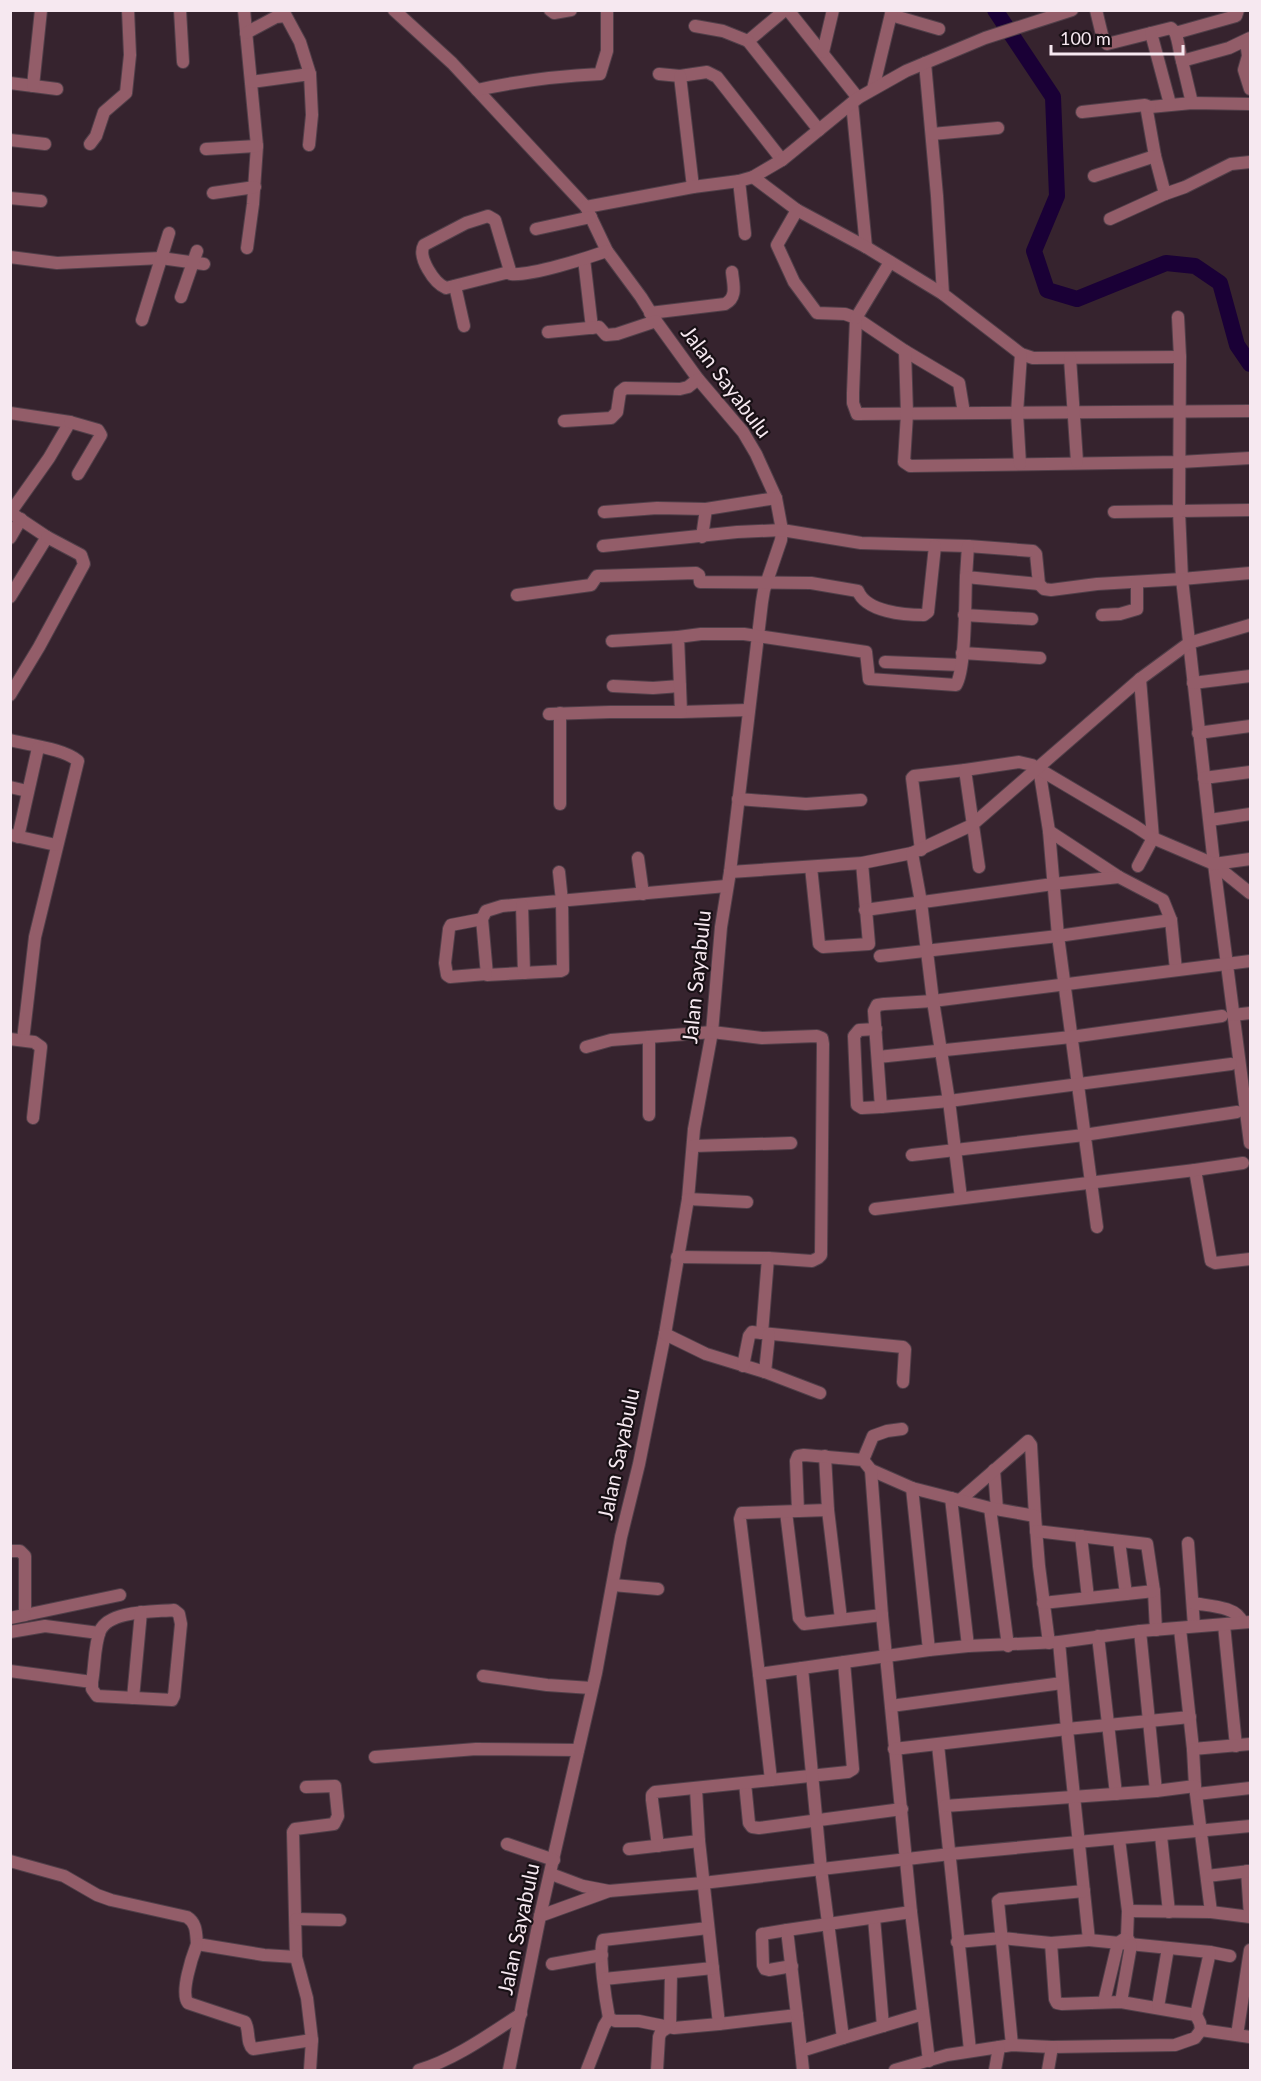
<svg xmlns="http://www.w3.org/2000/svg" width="1261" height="2081" font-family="Lato,sans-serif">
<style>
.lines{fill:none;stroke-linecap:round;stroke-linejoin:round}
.river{stroke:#1a0036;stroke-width:16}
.minor-casing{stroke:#513f49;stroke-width:14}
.minor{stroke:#935d69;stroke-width:12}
.labels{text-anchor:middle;stroke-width:4.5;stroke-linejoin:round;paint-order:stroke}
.street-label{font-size:21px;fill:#f6e8f0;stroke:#181015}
</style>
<rect width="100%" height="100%" fill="#36232e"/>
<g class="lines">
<path class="river" d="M 995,10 L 1053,97 L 1057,196 L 1034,251 L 1047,290 L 1077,299 L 1166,263 L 1195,266 L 1220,283 L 1237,345 L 1250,364"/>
<defs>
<g id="minor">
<path d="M 180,10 L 183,62"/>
<path d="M 244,10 L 257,146 L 253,204 L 247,248"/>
<path d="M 394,10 L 452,63 L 586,207 L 607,251 L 641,297 L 656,321 L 698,379 L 743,432 L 756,454 L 776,498 L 782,530 L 781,540 L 764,590 L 762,602 L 730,872 L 721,927 L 712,1032 L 694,1129 L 688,1199 L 665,1334 L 639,1464 L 621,1537 L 596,1673 L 540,1916 L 509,2070"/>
<path d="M 550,10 L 554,13 L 571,10"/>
<path d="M 788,10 L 858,98"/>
<path d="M 1096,10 L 1103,39 L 1107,44 L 1171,28 L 1175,32 L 1179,32 L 1236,16 L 1238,10"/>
<path d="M 891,15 L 939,29"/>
<path d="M 695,26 L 723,31 L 748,41 L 785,10"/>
<path d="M 1175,32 C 1179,42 1179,51 1182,61 L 1229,48 L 1250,38"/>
<path d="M 246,33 L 276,17 L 286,16 L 300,42 L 310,74"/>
<path d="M 1151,33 L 1170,104"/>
<path d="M 748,41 L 819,130"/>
<path d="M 1246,41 L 1248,56 L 1244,70 L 1250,89"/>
<path d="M 823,52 L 833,10"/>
<path d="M 1182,61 L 1192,103"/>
<path d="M 925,63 L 937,196 L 943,294 L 1021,354 L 1033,358 L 1180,357"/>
<path d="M 659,74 L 680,76 L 707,72 L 717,77 L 782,160"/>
<path d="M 680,76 L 693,187"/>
<path d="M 251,82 L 310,74 L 312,115 L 309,145"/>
<path d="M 10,83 L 57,89"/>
<path d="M 33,86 L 41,10"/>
<path d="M 873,89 L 892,10"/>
<path d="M 477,90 C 518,81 558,76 600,74 L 607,51 L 607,10"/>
<path d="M 852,103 L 866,247"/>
<path d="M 1250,104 L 1192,103 L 1150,107 L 1147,111 L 1155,156 L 1165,194 L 1185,187 L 1231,164 L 1250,162"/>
<path d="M 1082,112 L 1145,105 L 1150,107"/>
<path d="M 932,134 L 998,128"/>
<path d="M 10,140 L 45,144"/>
<path d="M 90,144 L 96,136 L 104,112 L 126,93 L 130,55 L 128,10"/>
<path d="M 206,149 L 257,146"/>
<path d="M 1094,176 L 1155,156"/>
<path d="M 753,177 L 797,210 L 866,247 L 943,294"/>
<path d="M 739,181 L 745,234"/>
<path d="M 213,193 L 255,187"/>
<path d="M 10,198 L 41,201"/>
<path d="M 586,207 L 693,187 L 739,181 L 753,177 L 782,160 L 858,98 L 906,71 L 985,38 L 1072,10"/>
<path d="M 797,210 L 777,245 L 794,282 L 817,313 L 845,314 L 856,318 L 905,351 L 959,383 L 964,413"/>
<path d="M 1110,219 L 1165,194"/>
<path d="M 536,229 L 591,217"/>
<path d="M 10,257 L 57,263 L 161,258 L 204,264"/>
<path d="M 584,259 L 592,328"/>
<path d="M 509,272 L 446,288 C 434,283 417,257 424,245 L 466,223 L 488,216 L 495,220 L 511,274 C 531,276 587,258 607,251"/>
<path d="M 455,286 L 464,326"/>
<path d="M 181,297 L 197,251"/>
<path d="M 650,313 L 725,304 C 738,297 733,284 732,272"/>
<path d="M 856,318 L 853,393 L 853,403 L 857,414 L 1250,411"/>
<path d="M 856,318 L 890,262"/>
<path d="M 142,320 L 169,233"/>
<path d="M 548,332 L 599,327 L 606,335 L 617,334 L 656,321"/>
<path d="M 905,351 L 907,414 L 904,462 L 910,466 L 1180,462 L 1250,458"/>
<path d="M 1070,358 L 1077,462"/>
<path d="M 10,413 L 70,422 L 49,458 L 10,513"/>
<path d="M 564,421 L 611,418 L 617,412 L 620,392 L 625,388 L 680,389 L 688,387 L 698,379"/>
<path d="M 70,422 L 98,430 L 101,435 L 78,474"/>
<path d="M 1020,464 L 1017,413 L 1021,354"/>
<path d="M 1250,510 L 1179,511 L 1182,579 L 1250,573"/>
<path d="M 604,512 L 657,508 L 706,509 L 776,498"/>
<path d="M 1114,512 L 1179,511 L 1180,357 L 1178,317"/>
<path d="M 702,537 L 706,509"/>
<path d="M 10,538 L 21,519"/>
<path d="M 603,546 L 737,532 L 782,530 L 861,543 L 968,546 L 1033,551 L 1036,554 L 1039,584 L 1044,589 L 1051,590 L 1097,584 L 1182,579 L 1214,864 L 1250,1143"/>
<path d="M 968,546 L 966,577 L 1039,584"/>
<path d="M 517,595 L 591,585 L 597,576 L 696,573 L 699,575 L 700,582 L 703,582 L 811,583 L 858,591 C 866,612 905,615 924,615 L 928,612 L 935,546"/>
<path d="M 10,597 L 47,537 L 11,513"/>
<path d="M 964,615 L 1032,619"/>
<path d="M 1102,615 L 1120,614 L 1137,609 L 1137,582"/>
<path d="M 612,641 L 678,637"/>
<path d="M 962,653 L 1040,658"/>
<path d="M 885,662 L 961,665"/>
<path d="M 1193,683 L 1250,676"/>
<path d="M 613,686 L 653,688 L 680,686"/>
<path d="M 10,695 L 39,647 L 84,564 L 81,555 L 47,537"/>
<path d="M 681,712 L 748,710"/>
<path d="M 560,713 L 560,804"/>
<path d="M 549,714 L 610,712 L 681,712 L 678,637 L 701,634 L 744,634 L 866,652 L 869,679 L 956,685 C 966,669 965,599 966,577"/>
<path d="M 1198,733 L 1250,726"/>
<path d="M 10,740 C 29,745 65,749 78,761 L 35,937 L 23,1040"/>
<path d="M 1039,768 L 1049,831 L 1058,936 L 1097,1227"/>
<path d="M 1204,778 L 1250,772"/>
<path d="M 10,787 L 27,791"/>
<path d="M 738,799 L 806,804 L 861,800"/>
<path d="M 1210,820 L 1250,814"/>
<path d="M 1049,831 L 1119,877"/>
<path d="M 11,835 L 56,845"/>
<path d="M 18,837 L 38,748"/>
<path d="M 921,850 L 912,778 L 914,776 L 965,770"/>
<path d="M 638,858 L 643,894"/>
<path d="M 1214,864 L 1250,893"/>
<path d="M 1138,866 L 1153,838 L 1140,679"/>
<path d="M 811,867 L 819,944 L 823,947 L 869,944 L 862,863"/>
<path d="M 979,867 L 965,770 L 1019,762 L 1032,765 L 1135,826 L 1153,838 L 1214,864 L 1250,859"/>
<path d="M 559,872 L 562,901 L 563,970 L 561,971 L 487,975 L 482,919 L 486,911 L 502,906 L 726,886"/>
<path d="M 730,872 L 862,863 L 912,853"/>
<path d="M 522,905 L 524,973"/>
<path d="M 865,910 L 1053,884 L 1119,877 L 1163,900 L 1171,920 L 1176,970"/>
<path d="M 482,919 L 451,925 L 449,929 L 445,963 L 447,975 L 450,977 L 486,974"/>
<path d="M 880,956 L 1058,936 L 1171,920"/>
<path d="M 1233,1015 L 1250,1013"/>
<path d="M 876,1029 L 859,1030 L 854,1036 L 857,1105 L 862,1108 L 881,1107"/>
<path d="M 649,1037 L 649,1115"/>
<path d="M 10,1039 L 34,1042 L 41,1047 L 33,1118"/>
<path d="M 586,1047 L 611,1040 L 712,1032 L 762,1038 L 817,1036 L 822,1038 L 823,1044 L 821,1255 L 818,1258 L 812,1261 L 768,1258 L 677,1257"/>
<path d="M 878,1057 L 1071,1037 L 1222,1016"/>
<path d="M 1231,1064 L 949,1101 L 881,1107 L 874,1011 L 877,1005 L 884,1004 L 933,1001 L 1250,961"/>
<path d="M 693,1146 L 791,1143"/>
<path d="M 912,1155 L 1084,1135 L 1237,1112"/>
<path d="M 1195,1170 L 1211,1261 L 1215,1263 L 1250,1259"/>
<path d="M 961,1198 L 949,1101 L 933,1001 L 921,902 L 912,853 L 972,825 L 1140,679 L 1189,643 L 1250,625"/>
<path d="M 688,1199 L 747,1202"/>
<path d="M 875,1209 L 1195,1170 L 1243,1163"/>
<path d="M 762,1333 L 768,1258"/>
<path d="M 665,1334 L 706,1354 L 765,1372 L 820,1393"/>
<path d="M 743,1366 L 749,1336 L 752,1332 L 903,1347 L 905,1349 L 903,1382"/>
<path d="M 765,1372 L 769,1334"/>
<path d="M 825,1456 L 828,1510"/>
<path d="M 863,1460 L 873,1436 L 887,1431 L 902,1429"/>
<path d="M 994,1470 L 997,1509"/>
<path d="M 951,1498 L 968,1646"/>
<path d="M 960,1500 L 1028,1441 L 1031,1445 L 1035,1516"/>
<path d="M 990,1508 L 1008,1646"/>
<path d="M 798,1511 L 796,1461 L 798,1456 L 804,1455 L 863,1460 L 871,1470 L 912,1488 L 990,1508 L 1035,1516 L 1039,1566 L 1049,1643"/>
<path d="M 786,1512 L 799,1618 L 804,1624 L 882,1615 L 871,1470"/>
<path d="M 1036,1531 L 1147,1544 L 1154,1591 L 1156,1630"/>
<path d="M 1081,1536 L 1088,1598"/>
<path d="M 1119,1541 L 1126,1594"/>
<path d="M 1188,1543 L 1194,1626"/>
<path d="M 10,1551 L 20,1551 L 25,1556 L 25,1615 L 120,1595"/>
<path d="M 613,1585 L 658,1589"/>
<path d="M 1043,1603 L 1154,1591"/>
<path d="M 1193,1603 C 1208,1606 1237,1606 1242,1622"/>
<path d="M 882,1615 L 911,1912 L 929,2061"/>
<path d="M 10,1618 L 25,1615"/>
<path d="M 1224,1625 L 1236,1746"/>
<path d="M 1180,1629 L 1193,1749 L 1250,1744"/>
<path d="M 1140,1631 L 1156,1791"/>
<path d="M 10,1632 L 45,1626 L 99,1633"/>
<path d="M 1098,1636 L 1116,1794"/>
<path d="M 929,1650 L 968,1646 L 1059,1642 L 1140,1631 L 1250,1622"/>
<path d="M 802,1668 L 929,1650 L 912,1488"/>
<path d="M 10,1671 L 92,1682 C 95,1666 94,1646 100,1631 C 109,1610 155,1612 174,1610 L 179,1614 L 181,1624 L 174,1696 L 172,1700 L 97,1696 L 92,1689 L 92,1682"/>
<path d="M 759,1674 L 740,1519 L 742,1513 L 828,1510 L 841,1619"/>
<path d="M 483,1676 L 547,1685 L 591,1688"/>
<path d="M 133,1698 L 141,1612"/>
<path d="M 891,1706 L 1062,1683"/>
<path d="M 1190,1717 L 1067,1729 L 1089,1940 L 1210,1952 L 1230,1956"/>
<path d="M 938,1745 L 970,2050"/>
<path d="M 894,1749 L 1067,1729 L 1059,1642"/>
<path d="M 1193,1749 L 1195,1786 L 1211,1912"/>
<path d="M 375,1757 L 476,1749 L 578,1750"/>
<path d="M 771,1780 L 848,1772 L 853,1769 L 844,1662"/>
<path d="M 745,1783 L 749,1823 L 752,1827 L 759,1828 L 902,1809"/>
<path d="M 306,1787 L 335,1786 L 338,1816 L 334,1824 L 295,1829 L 293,1832 L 296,1957 L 307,1998 L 312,2040 L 310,2070"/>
<path d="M 696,1789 L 699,1841 L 719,2024 L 797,2015 L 801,2051"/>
<path d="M 1197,1794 L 1250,1788"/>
<path d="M 945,1806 L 1156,1791 L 1195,1786"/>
<path d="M 1161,1836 L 1169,1912"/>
<path d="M 1119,1839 L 1128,1911 L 1127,1937 L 1131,1945"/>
<path d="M 507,1844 L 554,1860"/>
<path d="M 658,1846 L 652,1800 L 652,1795 L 655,1792 L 771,1780 L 759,1674 L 802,1668 L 821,1869 L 843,2038 L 801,2051 L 803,2070"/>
<path d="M 629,1849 L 699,1841"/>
<path d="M 10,1861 L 64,1876 L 97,1895 L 111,1900 L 187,1917 C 197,1923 196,1934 197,1944 L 264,1955 L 296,1957"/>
<path d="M 1247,1871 L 1250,1916"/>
<path d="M 551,1874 L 583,1886 L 609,1891"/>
<path d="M 1207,1876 L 1250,1871"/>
<path d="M 1128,1911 L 1211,1912 L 1250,1917"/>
<path d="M 540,1916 L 609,1891 L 703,1883 L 950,1854 L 1250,1826"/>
<path d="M 874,1918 L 883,2026"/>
<path d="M 296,1919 L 340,1920"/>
<path d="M 708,1928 L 603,1940 C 598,1954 606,2002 609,2018 L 615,2021 L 639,2021 L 674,2028 L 719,2024"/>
<path d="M 787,1930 L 762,1934 L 763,1965 L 765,1969 L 769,1970 L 792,1966"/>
<path d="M 957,1942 L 1002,1938 L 1051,1943 L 1089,1940"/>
<path d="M 1051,1943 L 1055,1999 L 1057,2003 L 1062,2004 L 1121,2002 L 1196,2015 L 1200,2023 L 1201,2030 L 1250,2037"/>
<path d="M 197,1944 C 192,1957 180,1993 188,2003 L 245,2022 C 250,2030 246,2043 253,2049 L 312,2040"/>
<path d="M 552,1964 L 602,1955"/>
<path d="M 604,1979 L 713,1968"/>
<path d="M 1104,2002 L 1118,1943 L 1124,1939"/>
<path d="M 1121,2002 L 1131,1945"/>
<path d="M 1158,2007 L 1168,1948"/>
<path d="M 797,2015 L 787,1930 L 911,1912"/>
<path d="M 1196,2015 L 1210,1952"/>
<path d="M 1237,2035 L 1250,1950"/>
<path d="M 843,2038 L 923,2014"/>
<path d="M 1012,2045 L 998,1901 L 1001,1899 L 1084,1891"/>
<path d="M 419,2070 C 454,2060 490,2034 521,2014"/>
<path d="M 587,2070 L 604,2026 L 609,2018"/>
<path d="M 657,2070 L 659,2037 L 661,2032 L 670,2026 L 671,1973"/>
<path d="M 895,2070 L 947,2055 L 1012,2045 L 1052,2047 L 1175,2045 L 1195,2038 L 1201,2030"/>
<path d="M 995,2070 L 999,2047"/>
<path d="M 1048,2070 L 1052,2047"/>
</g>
</defs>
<use href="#minor" class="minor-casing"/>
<use href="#minor" class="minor"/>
</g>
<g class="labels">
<g class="street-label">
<text transform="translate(726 382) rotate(53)" y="7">Jalan Sayabulu</text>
<text transform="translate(697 977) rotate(-84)" y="7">Jalan Sayabulu</text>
<text transform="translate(619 1454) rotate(-78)" y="7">Jalan Sayabulu</text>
<text transform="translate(519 1929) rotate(-78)" y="7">Jalan Sayabulu</text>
</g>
</g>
<rect width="1261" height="2081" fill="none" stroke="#f6e8f0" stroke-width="24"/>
<path d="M1051 45v9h132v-9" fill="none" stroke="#f6e8f0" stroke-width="3"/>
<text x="1060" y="45" font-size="18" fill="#f6e8f0" stroke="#181015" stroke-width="4.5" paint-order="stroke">100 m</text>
</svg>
